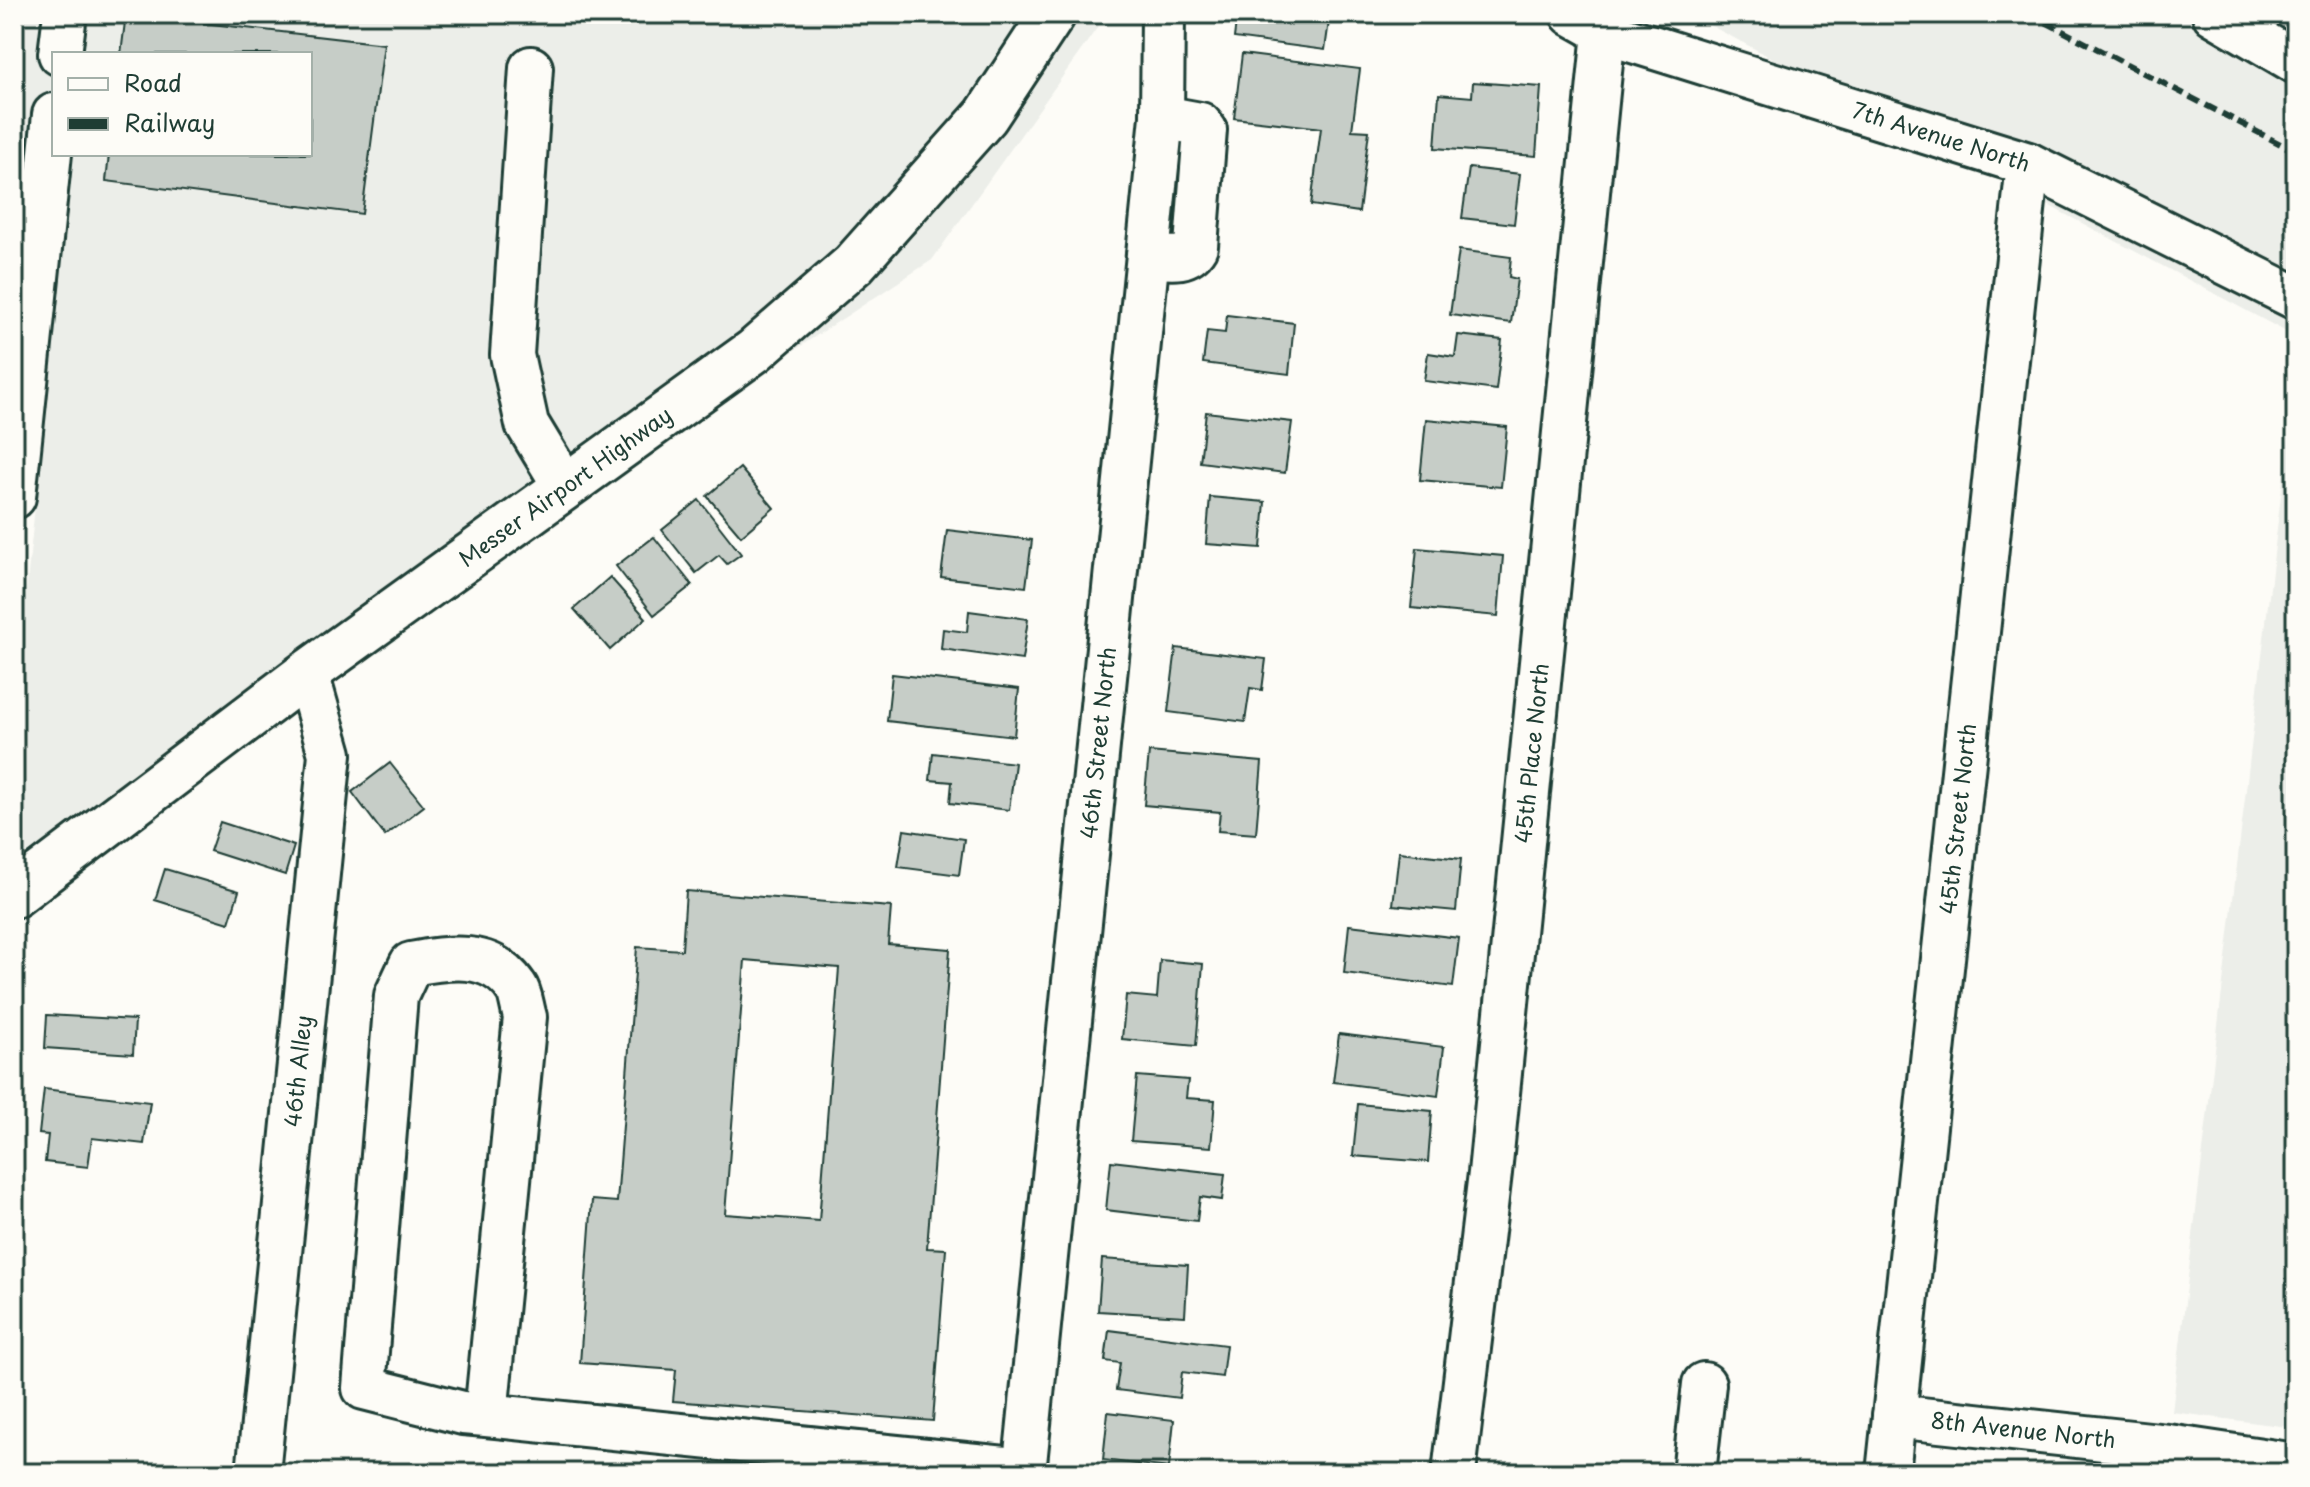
<svg xmlns="http://www.w3.org/2000/svg" width="2310" height="1487" font-family="'Playpen Sans',sans-serif">
<style>
.built{fill:#eceee9;fill-rule:evenodd}
.building{fill:#c6cdc7;stroke:#1f3d34;stroke-width:2;fill-rule:evenodd}
.lines{fill:none;stroke-linecap:round;stroke-linejoin:round}
.minor-casing{stroke:#1f3d34;stroke-width:48}
.major-casing{stroke:#1f3d34;stroke-width:50}
.minor{stroke:#fdfcf7;stroke-width:42}
.major{stroke:#fdfcf7;stroke-width:44}
.rail{stroke:#1f3d34;stroke-width:6;stroke-dasharray:12 6;stroke-linecap:butt}
.labels{text-anchor:middle;stroke-width:6;stroke-linejoin:round;paint-order:stroke}
.street-label{font-size:22px;fill:#1f3d34;stroke:#fdfcf7}
</style>
<rect width="100%" height="100%" fill="#fdfcf7"/>
<filter id="ink" filterUnits="userSpaceOnUse"><feTurbulence type="fractalNoise" baseFrequency=".0125" numOctaves="2"/><feDisplacementMap in="SourceGraphic" scale="16" xChannelSelector="R" yChannelSelector="G"/><feConvolveMatrix kernelMatrix="1 2 1 2 8 2 1 2 1" color-interpolation-filters="sRGB"/></filter>
<g filter="url(#ink)">
<g class="built">
<path d="M 14,14 L 1107,14 L 932,260 L 14,861 L 14,707 L 43,430 L 14,425 ZM 54,54 L 310,54 L 310,154 L 54,154 Z"/>
<path d="M 1689,14 L 2296,14 L 2296,337 Z"/>
<path d="M 2296,369 L 2296,1428 L 2172,1412 Z"/>
</g>
<g class="building">
<path d="M 126,14 L 384,44 L 362,214 L 106,181 L 109,154 L 310,154 L 310,54 L 121,54 Z"/>
<path d="M 1237,14 L 1330,14 L 1325,50 L 1234,38 Z"/>
<path d="M 1242,54 L 1360,69 L 1352,130 L 1369,131 L 1359,212 L 1311,205 L 1321,128 L 1234,118 Z"/>
<path d="M 1473,82 L 1541,87 L 1536,156 L 1435,148 L 1439,94 L 1472,97 Z"/>
<path d="M 1469,168 L 1520,174 L 1514,224 L 1462,218 Z"/>
<path d="M 1459,250 L 1511,257 L 1509,277 L 1517,279 L 1511,323 L 1450,315 Z"/>
<path d="M 1227,315 L 1294,323 L 1289,374 L 1203,363 L 1207,331 L 1225,333 Z"/>
<path d="M 1458,335 L 1502,340 L 1496,390 L 1424,381 L 1428,353 L 1455,357 Z"/>
<path d="M 1206,412 L 1292,422 L 1285,473 L 1200,462 Z"/>
<path d="M 1426,419 L 1507,427 L 1501,487 L 1420,480 Z"/>
<path d="M 740,468 L 774,508 L 741,536 L 707,496 Z"/>
<path d="M 1210,497 L 1265,502 L 1261,548 L 1206,544 Z"/>
<path d="M 699,500 L 741,554 L 727,564 L 719,555 L 696,573 L 662,530 Z"/>
<path d="M 947,530 L 1032,540 L 1026,587 L 941,577 Z"/>
<path d="M 654,537 L 692,585 L 654,615 L 616,566 Z"/>
<path d="M 1417,548 L 1503,556 L 1498,616 L 1411,608 Z"/>
<path d="M 610,577 L 646,618 L 610,650 L 574,609 Z"/>
<path d="M 969,611 L 1028,619 L 1022,660 L 941,649 L 943,629 L 967,632 Z"/>
<path d="M 1176,648 L 1266,659 L 1262,690 L 1250,688 L 1245,722 L 1168,712 Z"/>
<path d="M 892,674 L 1019,689 L 1014,736 L 887,721 Z"/>
<path d="M 1149,752 L 1262,762 L 1256,834 L 1218,831 L 1220,812 L 1144,805 Z"/>
<path d="M 933,753 L 1015,763 L 1009,810 L 950,803 L 952,782 L 930,780 Z"/>
<path d="M 390,763 L 424,806 L 385,836 L 352,792 Z"/>
<path d="M 220,822 L 294,846 L 285,875 L 210,851 Z"/>
<path d="M 904,830 L 964,839 L 959,875 L 898,867 Z"/>
<path d="M 1399,852 L 1461,859 L 1456,911 L 1393,905 Z"/>
<path d="M 165,869 L 239,891 L 229,923 L 155,900 Z"/>
<path d="M 686,891 L 891,907 L 888,944 L 950,949 L 927,1248 L 946,1249 L 933,1421 L 673,1401 L 676,1370 L 580,1363 L 592,1200 L 617,1202 L 637,947 L 682,950 ZM 745,960 L 839,968 L 819,1221 L 725,1214 Z"/>
<path d="M 1349,925 L 1459,938 L 1453,987 L 1344,973 Z"/>
<path d="M 1160,960 L 1203,964 L 1196,1046 L 1122,1039 L 1126,995 L 1157,998 Z"/>
<path d="M 47,1015 L 135,1020 L 133,1054 L 45,1048 Z"/>
<path d="M 1339,1034 L 1444,1047 L 1438,1096 L 1333,1082 Z"/>
<path d="M 1137,1076 L 1188,1080 L 1186,1098 L 1215,1100 L 1211,1147 L 1131,1141 Z"/>
<path d="M 44,1089 L 150,1102 L 144,1144 L 92,1138 L 88,1167 L 45,1162 L 48,1135 L 39,1134 Z"/>
<path d="M 1358,1104 L 1432,1111 L 1428,1162 L 1353,1156 Z"/>
<path d="M 1111,1161 L 1225,1174 L 1222,1200 L 1200,1197 L 1197,1221 L 1106,1210 Z"/>
<path d="M 1102,1259 L 1188,1265 L 1185,1316 L 1098,1311 Z"/>
<path d="M 1109,1330 L 1226,1345 L 1222,1377 L 1182,1372 L 1179,1398 L 1116,1390 L 1120,1363 L 1105,1361 Z"/>
<path d="M 1108,1412 L 1174,1420 L 1169,1468 L 1103,1460 Z"/>
</g>
<g class="lines">
<defs>
<g id="minor">
<path id="s1" d="M 1572,14 L 1604,32 L 2028,164 L 2296,298"/>
<path d="M 2214,14 L 2296,62"/>
<path d="M 60,54 L 65,14"/>
<path d="M 531,68 L 512,355 L 527,424 L 565,487"/>
<path d="M 1148,256 C 1166,257 1186,263 1196,246 L 1205,130 L 1200,124 L 1162,117"/>
<path d="M 14,497 L 54,115"/>
<path d="M 486,1415 L 525,1017 C 522,1008 521,994 516,987 C 491,950 449,957 411,964 L 396,996 L 364,1388 L 463,1413 L 486,1415 L 1025,1470"/>
<path id="s2" d="M 1894,1416 L 2168,1446 L 2296,1465"/>
<path id="s3" d="M 258,1473 L 330,754 L 307,673"/>
<path id="s4" d="M 1024,1473 L 1162,117 L 1163,14"/>
<path id="s5" d="M 1454,1473 L 1490,1173 L 1604,32"/>
<path d="M 1694,1473 L 1704,1384"/>
<path id="s6" d="M 1888,1473 L 2028,164"/>
</g>
<g id="major">
<path id="s7" d="M 14,895 L 307,673 L 754,351 L 854,264 L 986,116 L 1053,14"/>
</g>
</defs>
<use href="#minor" class="minor-casing"/>
<use href="#major" class="major-casing"/>
<use href="#minor" class="minor"/>
<use href="#major" class="major"/>
<path class="rail" d="M 2030,14 L 2296,152"/>
</g>
</g>
<g class="labels">
<g class="street-label">
<text dy="8" stroke="none"><textPath href="#s1" startOffset="390">7th Avenue North</textPath></text>
<text dy="8" stroke="none"><textPath href="#s7" startOffset="686">Messer Airport Highway</textPath></text>
<text dy="8" stroke="none"><textPath href="#s4" startOffset="734">46th Street North</textPath></text>
<text dy="8" stroke="none"><textPath href="#s5" startOffset="724">45th Place North</textPath></text>
<text dy="8" stroke="none"><textPath href="#s6" startOffset="658">45th Street North</textPath></text>
<text dy="8" stroke="none"><textPath href="#s3" startOffset="404">46th Alley</textPath></text>
<text dy="8" stroke="none"><textPath href="#s2" startOffset="130">8th Avenue North</textPath></text>
</g>
</g>
<rect width="2310" height="1487" fill="none" stroke="#fdfcf7" stroke-width="48"/>
<rect x="24" y="24" width="2262" height="1439" fill="none" stroke="#1f3d34" stroke-width="3" filter="url(#ink)"/>
<rect x="52" y="52" width="260" height="104" fill="#fdfcf7" stroke="#a4b0a9" stroke-width="2"/>
<rect x="68" y="78" width="40" height="12" fill="#fdfcf7" stroke="#a4b0a9" stroke-width="2"/>
<text x="124" y="92" font-size="24" fill="#1f3d34">Road</text>
<rect x="68" y="118" width="40" height="12" fill="#1f3d34" stroke="#a4b0a9" stroke-width="2"/>
<text x="124" y="132" font-size="24" fill="#1f3d34">Railway</text>
</svg>
